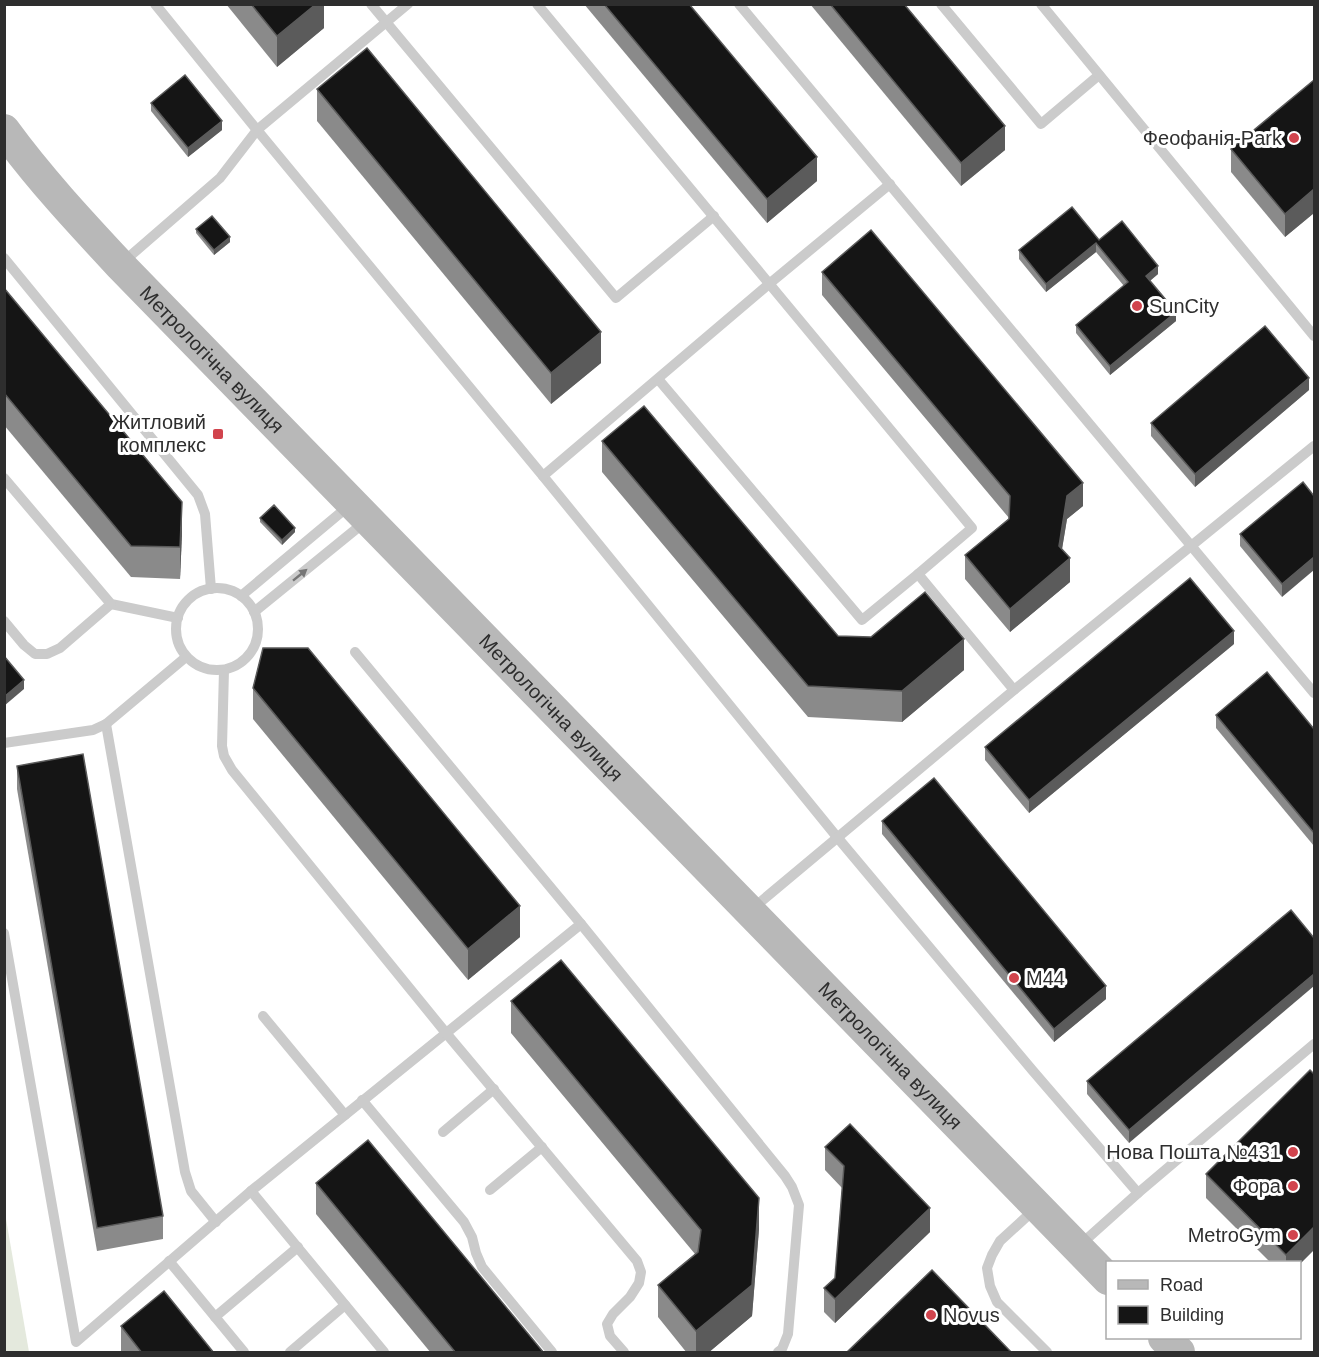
<svg xmlns="http://www.w3.org/2000/svg" width="1319" height="1357" font-family="Helvetica,sans-serif">
<style>
.green{fill:#e4e9dd}
.lines{fill:none;stroke-linecap:round;stroke-linejoin:round}
.lane{stroke:#cbcbcb;stroke-width:10}
.secondary{stroke:#b8b8b8;stroke-width:32}
.wall{fill:#8a8a8a}
.shaded-wall{fill:#5b5b5b}
.building{fill:#151515;stroke:#5b5b5b;stroke-width:1.5}
.oneway{fill:#757575}
.poi-dot{fill:#d1444d;stroke:#fff;stroke-width:2}
.labels{text-anchor:middle;stroke-width:6;stroke-linejoin:round;paint-order:stroke}
.poi-label{font-size:20px;fill:#2e2e2e;stroke:#fff;text-anchor:end}
.street-label{font-size:20px;fill:#2e2e2e;stroke:#fff}
</style>
<rect width="100%" height="100%" fill="#fff"/>
<path class="green" d="M 5,1213 L 29,1352 L 5,1352 Z"/>
<g class="lines">
<g class="lane">
<path d="M 155,4 L 257,130 L 543,476 L 837,837 L 1033,1071 L 1138,1193"/>
<path d="M 371,4 L 616,298 L 714,216"/>
<path d="M 537,4 L 972,528 L 918,574 L 1014,690"/>
<path d="M 739,4 L 1314,693"/>
<path d="M 941,4 L 1041,124 L 1099,75"/>
<path d="M 1041,4 L 1314,336"/>
<path d="M 4,258 L 198,495 L 205,514 L 211,589"/>
<path d="M 122,263 L 220,178 L 257,130 L 408,4"/>
<path d="M 658,379 L 862,620 L 918,574"/>
<path d="M 543,476 L 769,284 L 890,184"/>
<path d="M 4,478 L 111,604 L 178,618"/>
<circle cx="217" cy="629" r="41"/>
<path d="M 241,596 L 351,504"/>
<path d="M 254,612 L 366,521"/>
<path d="M 4,621 L 24,645 L 35,654 L 47,654 L 60,648 L 111,604"/>
<path d="M 355,652 L 581,924 L 251,1191 L 384,1352"/>
<path d="M 224,670 L 222,746 L 224,756 L 232,770 L 446,1033 L 637,1261 L 641,1272 L 639,1283 L 630,1297 L 613,1314 L 607,1324 L 610,1336 L 624,1352"/>
<path d="M 106,724 L 185,1172 L 191,1191 L 216,1222"/>
<path d="M 4,743 L 93,730 L 106,724 L 186,657"/>
<path d="M 752,909 L 1014,690 L 1314,446"/>
<path d="M 581,924 L 785,1176 L 792,1187 L 799,1205 L 788,1334 L 782,1349 L 778,1352"/>
<path d="M 4,933 L 76,1342 L 251,1191"/>
<path d="M 263,1016 L 345,1115"/>
<path d="M 362,1100 L 464,1222 L 472,1237 L 476,1253 L 482,1267 L 552,1352"/>
<path d="M 443,1132 L 494,1089"/>
<path d="M 490,1190 L 542,1147"/>
<path d="M 1035,1209 L 1000,1241 L 992,1255 L 987,1268 L 990,1286 L 997,1302 L 1047,1352"/>
<path d="M 1080,1245 L 1138,1193 L 1314,1044"/>
<path d="M 169,1261 L 244,1352"/>
<path d="M 215,1317 L 298,1247"/>
<path d="M 290,1352 L 345,1305"/>
</g>
<g class="secondary">
<path id="s1" d="M 4,130 C 39,178 79,221 120,265 L 1108,1279"/>
<path d="M 1164,1338 L 1179,1352"/>
</g>
</g>
<g class="wall">
<path d="M 226,4 L 324,4 L 324,28 L 277,67 Z"/>
<path d="M 584,4 L 689,4 L 817,181 L 767,223 Z"/>
<path d="M 810,4 L 904,4 L 1005,150 L 961,186 Z"/>
<path d="M 1314,80 L 1314,213 L 1285,237 L 1231,172 L 1231,149 Z"/>
<path d="M 317,89 L 601,363 L 551,404 L 317,121 Z"/>
<path d="M 151,103 L 222,130 L 188,157 L 151,111 Z"/>
<path d="M 196,229 L 230,242 L 214,255 L 196,233 Z"/>
<path d="M 1099,240 L 1158,274 L 1150,281 L 1176,321 L 1110,375 L 1076,333 L 1076,325 L 1124,286 L 1096,252 L 1046,292 L 1019,259 L 1019,250 Z"/>
<path d="M 822,272 L 1083,506 L 1067,519 L 1062,549 L 1070,582 L 1010,632 L 965,579 L 965,555 L 1009,518 L 822,295 Z"/>
<path d="M 4,288 L 182,534 L 180,579 L 131,577 L 4,425 Z"/>
<path d="M 1309,390 L 1195,487 L 1151,436 L 1151,423 Z"/>
<path d="M 602,441 L 838,636 L 964,670 L 902,722 L 808,717 L 602,472 Z"/>
<path d="M 1314,496 L 1282,597 L 1240,546 L 1240,534 Z"/>
<path d="M 260,518 L 295,532 L 282,545 L 260,522 Z"/>
<path d="M 1234,644 L 1029,813 L 985,760 L 985,747 Z"/>
<path d="M 253,688 L 520,937 L 468,980 L 253,719 Z"/>
<path d="M 1216,715 L 1314,729 L 1314,846 L 1216,728 Z"/>
<path d="M 17,766 L 163,1216 L 163,1239 L 97,1251 L 17,789 Z"/>
<path d="M 882,821 L 1106,999 L 1054,1042 L 882,834 Z"/>
<path d="M 1291,910 L 1129,1143 L 1087,1094 L 1087,1081 Z"/>
<path d="M 511,1001 L 759,1229 L 752,1316 L 708,1353 L 687,1353 L 658,1317 L 658,1285 L 695,1254 L 511,1033 Z"/>
<path d="M 825,1147 L 930,1232 L 835,1323 L 824,1312 L 824,1288 L 835,1278 L 842,1188 L 825,1170 Z"/>
<path d="M 1206,1174 L 1299,1263 L 1271,1263 L 1206,1198 Z"/>
<path d="M 316,1183 L 544,1353 L 431,1353 L 316,1214 Z"/>
<path d="M 121,1326 L 214,1353 L 121,1353 Z"/>
</g>
<g class="shaded-wall">
<path d="M 316,4 L 324,4 L 324,28 L 277,67 L 277,36 Z"/>
<path d="M 222,121 L 222,130 L 188,157 L 188,148 Z"/>
<path d="M 1005,126 L 1005,150 L 961,186 L 961,163 Z"/>
<path d="M 817,157 L 817,181 L 767,223 L 767,199 Z"/>
<path d="M 1314,189 L 1314,213 L 1285,237 L 1285,214 Z"/>
<path d="M 230,237 L 230,242 L 214,255 L 214,250 Z"/>
<path d="M 1096,243 L 1096,252 L 1046,292 L 1046,284 Z"/>
<path d="M 1158,266 L 1158,274 L 1146,284 L 1146,276 Z"/>
<path d="M 1176,312 L 1176,321 L 1110,375 L 1110,366 Z"/>
<path d="M 601,332 L 601,363 L 551,404 L 551,373 Z"/>
<path d="M 1309,378 L 1309,390 L 1195,487 L 1195,474 Z"/>
<path d="M 1083,483 L 1083,506 L 1067,519 L 1059,567 L 1070,558 L 1070,582 L 1010,632 L 1010,609 L 1067,496 Z"/>
<path d="M 182,502 L 182,534 L 180,579 L 180,547 Z"/>
<path d="M 295,528 L 295,532 L 282,545 L 282,540 Z"/>
<path d="M 1314,557 L 1314,570 L 1282,597 L 1282,584 Z"/>
<path d="M 1234,631 L 1234,644 L 1029,813 L 1029,800 Z"/>
<path d="M 964,639 L 964,670 L 902,722 L 902,691 Z"/>
<path d="M 24,680 L 24,689 L 4,706 L 4,697 Z"/>
<path d="M 520,906 L 520,937 L 468,980 L 468,949 Z"/>
<path d="M 1314,974 L 1314,986 L 1129,1143 L 1129,1130 Z"/>
<path d="M 1106,986 L 1106,999 L 1054,1042 L 1054,1029 Z"/>
<path d="M 759,1198 L 759,1229 L 752,1316 L 708,1353 L 696,1353 L 696,1331 Z"/>
<path d="M 930,1208 L 930,1232 L 835,1323 L 835,1299 Z"/>
<path d="M 1314,1227 L 1314,1250 L 1299,1265 L 1299,1263 L 1286,1263 L 1286,1255 Z"/>
</g>
<g class="building">
<path d="M 251,4 L 316,4 L 277,36 Z"/>
<path d="M 604,4 L 689,4 L 817,157 L 767,199 Z"/>
<path d="M 830,4 L 904,4 L 1005,126 L 961,163 Z"/>
<path d="M 367,48 L 601,332 L 551,373 L 317,89 Z"/>
<path d="M 185,75 L 222,121 L 188,148 L 151,103 Z"/>
<path d="M 1314,80 L 1314,189 L 1285,214 L 1231,149 Z"/>
<path d="M 1072,207 L 1099,240 L 1122,221 L 1158,266 L 1146,276 L 1176,312 L 1110,366 L 1076,325 L 1128,282 L 1096,243 L 1046,284 L 1019,250 Z"/>
<path d="M 212,216 L 230,237 L 214,250 L 196,229 Z"/>
<path d="M 871,230 L 1083,483 L 1067,496 L 1059,546 L 1070,558 L 1010,609 L 965,555 L 1009,519 L 1010,496 L 822,272 Z"/>
<path d="M 4,288 L 182,502 L 180,547 L 131,546 L 4,393 Z"/>
<path d="M 1265,326 L 1309,378 L 1195,474 L 1151,423 Z"/>
<path d="M 644,406 L 838,636 L 871,637 L 925,592 L 964,639 L 902,691 L 808,686 L 602,441 Z"/>
<path d="M 1303,482 L 1314,496 L 1314,557 L 1282,584 L 1240,534 Z"/>
<path d="M 274,505 L 295,528 L 282,540 L 260,518 Z"/>
<path d="M 1190,578 L 1234,631 L 1029,800 L 985,747 Z"/>
<path d="M 263,648 L 308,648 L 520,906 L 468,949 L 253,688 Z"/>
<path d="M 4,656 L 24,680 L 4,697 Z"/>
<path d="M 1267,672 L 1314,729 L 1314,833 L 1216,715 Z"/>
<path d="M 83,754 L 163,1216 L 97,1228 L 17,766 Z"/>
<path d="M 934,778 L 1106,986 L 1054,1029 L 882,821 Z"/>
<path d="M 1291,910 L 1314,938 L 1314,974 L 1129,1130 L 1087,1081 Z"/>
<path d="M 561,960 L 759,1198 L 752,1285 L 696,1331 L 658,1285 L 698,1252 L 701,1230 L 511,1001 Z"/>
<path d="M 1310,1070 L 1314,1074 L 1314,1227 L 1286,1255 L 1206,1174 Z"/>
<path d="M 850,1124 L 930,1208 L 835,1299 L 824,1288 L 835,1278 L 844,1166 L 825,1147 Z"/>
<path d="M 368,1140 L 544,1353 L 456,1353 L 316,1183 Z"/>
<path d="M 932,1270 L 1012,1353 L 846,1353 Z"/>
<path d="M 164,1291 L 214,1353 L 142,1353 L 121,1326 Z"/>
</g>
<defs><path id="oneway-solid" d="M-6-.8H1V-3.2L6.5 0L1 3.2V.8H-6Z" transform="scale(1.5)"/></defs>
<use class="oneway" href="#oneway-solid" transform="translate(300 575) rotate(-39)"/>
<g class="poi-dot">
<circle cx="1294" cy="138" r="6"/>
<circle cx="1137" cy="306" r="6"/>
<rect x="212" y="428" width="12" height="12" rx="3"/>
<circle cx="1014" cy="978" r="6"/>
<circle cx="1293" cy="1152" r="6"/>
<circle cx="1293" cy="1186" r="6"/>
<circle cx="1293" cy="1235" r="6"/>
<circle cx="931" cy="1315" r="6"/>
</g>
<g class="labels">
<g class="poi-label">
<text x="1282" y="145">Феофанія-Park</text>
<text x="1149" y="313" text-anchor="start">SunCity</text>
<text x="206" y="429">Житловий<tspan x="206" dy="23">комплекс</tspan></text>
<text x="1026" y="985" text-anchor="start">M44</text>
<text x="1281" y="1159">Нова Пошта №431</text>
<text x="1281" y="1193">Фора</text>
<text x="1281" y="1242">MetroGym</text>
<text x="943" y="1322" text-anchor="start">Novus</text>
</g>
<g class="street-label">
<text dy="7" stroke="none"><textPath href="#s1" startOffset="310">Метрологічна вулиця</textPath></text>
<text dy="7" stroke="none"><textPath href="#s1" startOffset="796">Метрологічна вулиця</textPath></text>
<text dy="7" stroke="none"><textPath href="#s1" startOffset="1282">Метрологічна вулиця</textPath></text>
</g>
</g>
<rect width="1319" height="1357" fill="none" stroke="#2e2e2e" stroke-width="12"/>
<rect x="1106" y="1261" width="195" height="78" fill="#ffffff" stroke="#ababab" stroke-width="1.5"/>
<rect x="1118" y="1280" width="30" height="9" fill="#b8b8b8" stroke="#ababab" stroke-width="1.5"/>
<text x="1160" y="1291" font-size="18" fill="#2e2e2e">Road</text>
<rect x="1118" y="1306" width="30" height="18" fill="#151515" stroke="#ababab" stroke-width="1.5"/>
<text x="1160" y="1321" font-size="18" fill="#2e2e2e">Building</text>
</svg>
